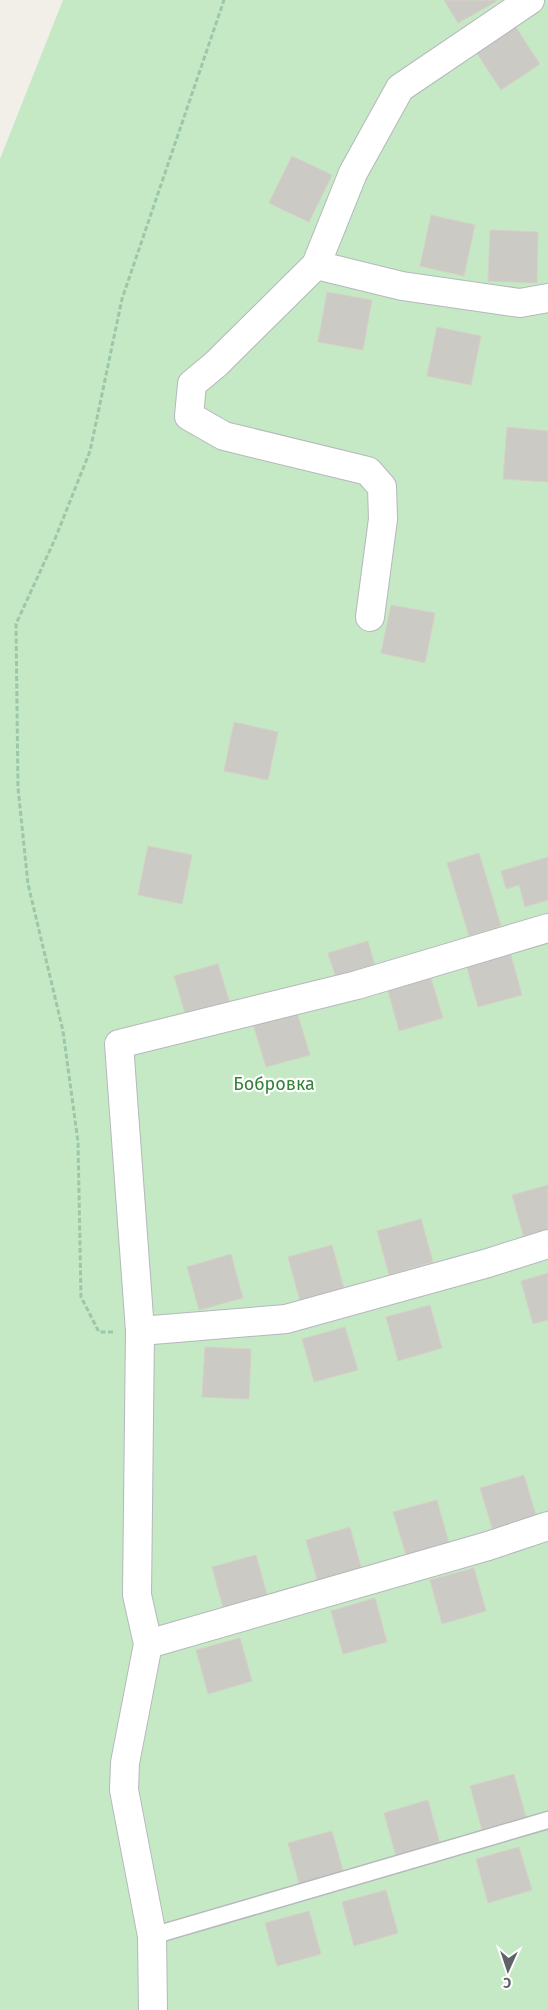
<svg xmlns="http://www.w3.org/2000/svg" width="548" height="2010" font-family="'Fira Sans',sans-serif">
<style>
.green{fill:#c5e8c5}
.building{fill:#cccac5;stroke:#d6d1c6}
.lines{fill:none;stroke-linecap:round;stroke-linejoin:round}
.lane-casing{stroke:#b5b8bc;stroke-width:19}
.street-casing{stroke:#b5b8bc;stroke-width:30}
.path{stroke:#9cc7a9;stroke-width:3;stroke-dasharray:5 2.5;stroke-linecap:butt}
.lane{stroke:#fff;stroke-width:16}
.street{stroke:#fff;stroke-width:28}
.labels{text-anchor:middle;stroke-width:4.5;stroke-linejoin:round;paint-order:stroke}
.park-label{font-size:18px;fill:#348238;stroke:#fff}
</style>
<rect width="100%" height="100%" fill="#f1efe8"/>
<path class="green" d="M 63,0 L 548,0 L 548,2010 L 0,2010 L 0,159 Z"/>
<g class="building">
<path d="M 444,0 L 497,0 L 497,1 L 458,23 Z"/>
<path d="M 515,26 L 540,64 L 501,90 L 476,52 Z"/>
<path d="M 292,156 L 332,175 L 309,222 L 269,203 Z"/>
<path d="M 431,215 L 475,225 L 464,276 L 420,266 Z"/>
<path d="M 490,230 L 538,232 L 537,283 L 488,281 Z"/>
<path d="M 327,292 L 372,300 L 363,350 L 318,342 Z"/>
<path d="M 437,327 L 481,336 L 471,385 L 427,376 Z"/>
<path d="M 507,427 L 548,431 L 548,482 L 503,479 Z"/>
<path d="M 391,605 L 435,613 L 425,663 L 381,653 Z"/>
<path d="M 234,722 L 278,732 L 268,780 L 224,771 Z"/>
<path d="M 148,846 L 192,855 L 182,904 L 138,895 Z"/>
<path d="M 479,853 L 501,926 L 469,936 L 447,863 Z"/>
<path d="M 548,857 L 548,900 L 525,907 L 519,885 L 506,889 L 501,871 Z"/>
<path d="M 368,941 L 377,973 L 338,984 L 328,953 Z"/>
<path d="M 510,952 L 522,995 L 478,1007 L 466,964 Z"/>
<path d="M 218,964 L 231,1007 L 187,1020 L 174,976 Z"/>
<path d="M 430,975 L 443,1018 L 399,1031 L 387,987 Z"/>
<path d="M 297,1012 L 310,1055 L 266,1067 L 253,1024 Z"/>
<path d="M 548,1185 L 548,1231 L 524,1238 L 512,1195 Z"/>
<path d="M 421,1219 L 433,1262 L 389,1275 L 377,1231 Z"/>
<path d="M 332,1245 L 344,1288 L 300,1301 L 288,1257 Z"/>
<path d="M 231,1254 L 243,1298 L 199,1310 L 187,1267 Z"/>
<path d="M 548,1273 L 548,1320 L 533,1324 L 521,1281 Z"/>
<path d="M 430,1305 L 442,1348 L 398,1361 L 386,1317 Z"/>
<path d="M 345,1327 L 358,1370 L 314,1382 L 302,1339 Z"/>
<path d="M 205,1347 L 251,1349 L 249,1399 L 202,1397 Z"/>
<path d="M 524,1475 L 537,1519 L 493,1531 L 480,1488 Z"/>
<path d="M 437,1500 L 449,1543 L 406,1555 L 393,1512 Z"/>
<path d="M 350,1527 L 362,1571 L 318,1583 L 306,1540 Z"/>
<path d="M 256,1555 L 268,1598 L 224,1611 L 212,1567 Z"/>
<path d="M 474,1568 L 486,1611 L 442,1624 L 430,1580 Z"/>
<path d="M 375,1598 L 387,1642 L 343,1654 L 331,1611 Z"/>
<path d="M 240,1638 L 252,1681 L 208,1694 L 196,1650 Z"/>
<path d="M 514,1774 L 526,1817 L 482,1830 L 470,1786 Z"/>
<path d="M 428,1800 L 440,1844 L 396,1856 L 384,1813 Z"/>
<path d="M 332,1831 L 344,1874 L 300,1887 L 288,1843 Z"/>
<path d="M 519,1847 L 532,1890 L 488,1903 L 476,1859 Z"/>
<path d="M 386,1890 L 398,1933 L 354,1946 L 342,1902 Z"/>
<path d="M 309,1911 L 321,1954 L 277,1966 L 265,1923 Z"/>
</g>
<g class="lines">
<defs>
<path id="lane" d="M 152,1936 L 548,1820"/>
<g id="street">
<path d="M 316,265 L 402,286 L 520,303 L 548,298"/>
<path d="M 370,617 L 383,519 L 382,487 L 368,471 L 224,436 L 189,416 L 192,384 L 216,364 L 316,265 L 353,173 L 400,88 L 530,0"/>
<path d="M 140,1331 L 286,1319 L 488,1263 L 548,1244"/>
<path d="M 148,1644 L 488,1546 L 548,1526"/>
<path d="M 153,2010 L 152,1936 L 124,1790 L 125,1763 L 148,1644 L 137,1595 L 140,1331 L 119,1044 L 357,985 L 548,928"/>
</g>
</defs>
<use href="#lane" class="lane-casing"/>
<use href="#street" class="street-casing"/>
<path class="path" d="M 113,1332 L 99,1332 L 81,1297 L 78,1142 L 63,1031 L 28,884 L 18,788 L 16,624 L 55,539 L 90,451 L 122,299 L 224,0"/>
<use href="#lane" class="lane"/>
<use href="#street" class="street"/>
</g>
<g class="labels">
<g class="park-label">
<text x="274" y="1090">Бобровка</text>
</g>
</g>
<g transform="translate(508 1970) rotate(183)" stroke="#ffffff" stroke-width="4" paint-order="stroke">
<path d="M0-4L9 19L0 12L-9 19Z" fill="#5f6368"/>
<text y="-8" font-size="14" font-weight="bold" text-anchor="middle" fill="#5f6368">С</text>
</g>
</svg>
